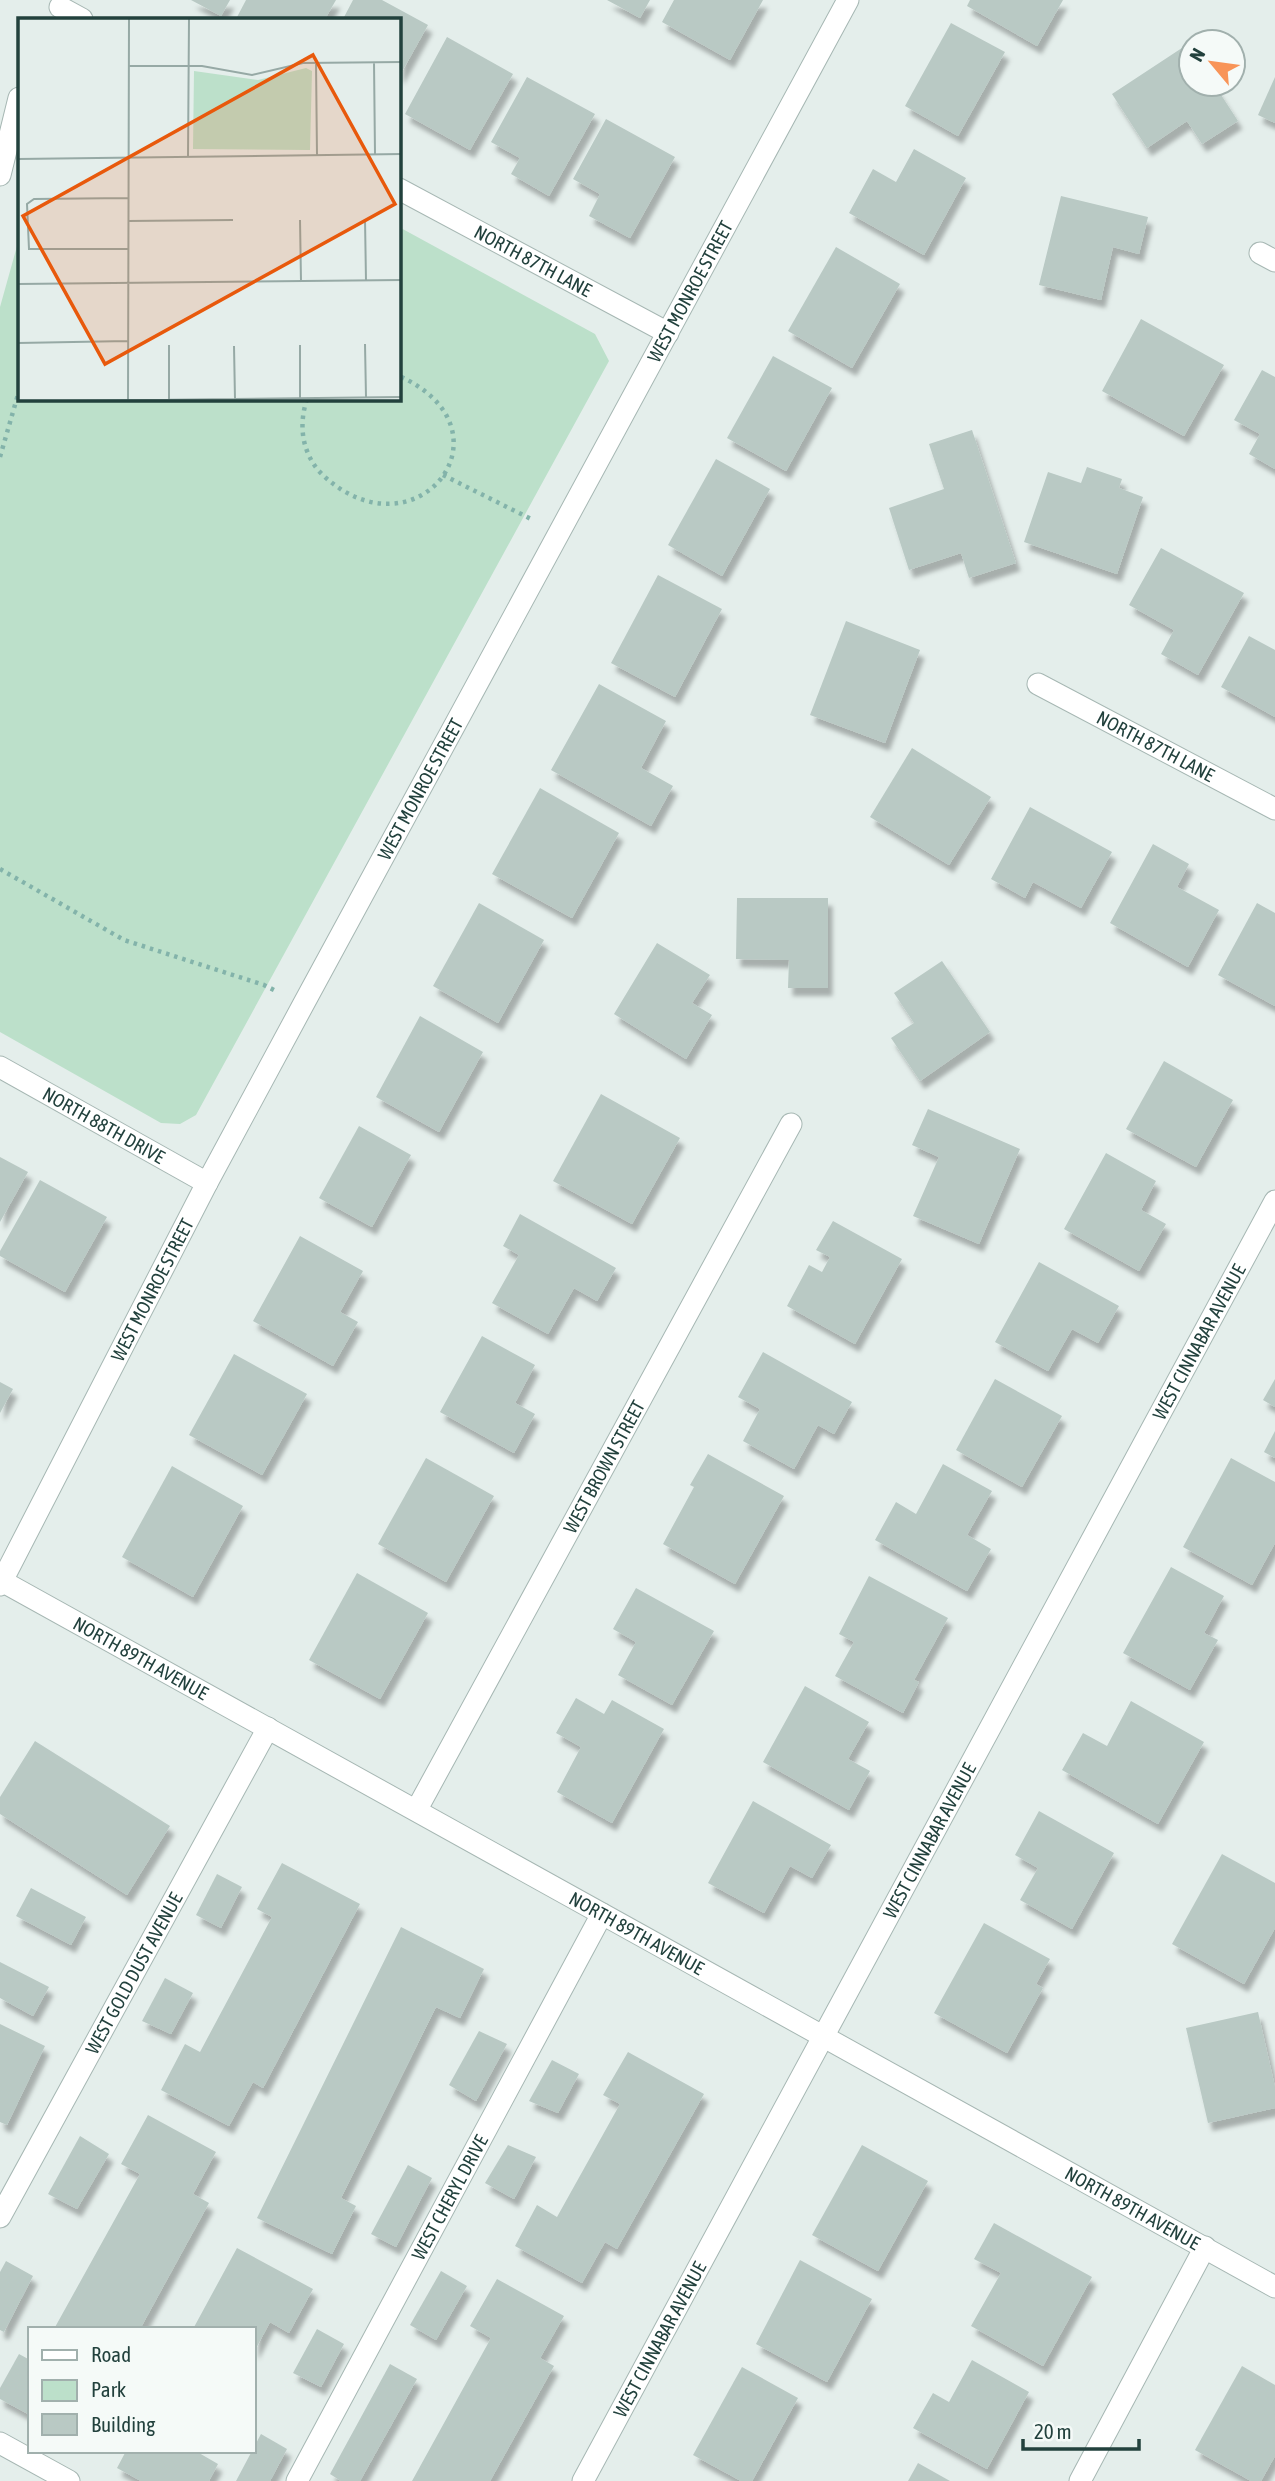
<svg xmlns="http://www.w3.org/2000/svg" width="1275" height="2481" font-family="'Asap Condensed',sans-serif">
<style>
.green{fill:#bce0ca}
.building{fill:#b9c9c4;filter:url(#shadow)}
.lines{fill:none;stroke-linecap:round;stroke-linejoin:round}
.minor-casing{stroke:#a6b7b3;stroke-width:23}
.tertiary-casing{stroke:#a6b7b3;stroke-width:23}
.path{stroke:#83b3aa;stroke-width:4.5;stroke-dasharray:3.5 5;stroke-linecap:butt}
.minor{stroke:#fff;stroke-width:21}
.tertiary{stroke:#fff;stroke-width:21}
.labels{text-anchor:middle;stroke-width:6;stroke-linejoin:round;paint-order:stroke}
.street-label{font-size:19px;fill:#22413d;stroke:#f5faf8}
.inset-road{fill:none;stroke:#96a9a5;stroke-width:2}
.view{fill:#e8590c;fill-opacity:0.15;stroke:#e8590c;stroke-width:3.5}
.inset-edge{fill:none;stroke:#22413d;stroke-width:3.5}
</style>
<defs>
<filter id="shadow"><feDropShadow dx="4.5" dy="8" stdDeviation="2" flood-color="#0004"/></filter>
</defs>
<rect width="100%" height="100%" fill="#e4eeeb"/>
<path class="green" d="M 399,227 L 595,334 L 609,361 L 196,1115 L 180,1124 L 161,1123 L 0,1032 L 0,307 L 19,239 L 19,399 L 399,399 Z"/>
<g class="building">
<path d="M 191,0 L 230,0 L 221,16 Z"/>
<path d="M 246,0 L 336,0 L 325,19 L 236,19 Z"/>
<path d="M 353,0 L 382,0 L 428,25 L 399,77 L 399,19 L 343,19 Z"/>
<path d="M 607,0 L 650,0 L 640,18 Z"/>
<path d="M 674,0 L 763,0 L 730,60 L 662,22 Z"/>
<path d="M 970,0 L 1063,0 L 1037,46 L 967,6 Z"/>
<path d="M 951,23 L 1005,52 L 958,136 L 905,106 Z"/>
<path d="M 447,37 L 513,74 L 470,150 L 405,114 Z"/>
<path d="M 1188,44 L 1191,48 L 1191,84 L 1214,84 L 1238,121 L 1202,144 L 1187,121 L 1147,148 L 1112,94 Z"/>
<path d="M 527,77 L 595,114 L 549,196 L 511,174 L 520,158 L 491,142 Z"/>
<path d="M 1275,77 L 1275,123 L 1258,115 Z"/>
<path d="M 606,119 L 675,157 L 630,238 L 589,216 L 600,194 L 573,179 Z"/>
<path d="M 914,149 L 966,178 L 924,255 L 849,213 L 873,169 L 896,182 Z"/>
<path d="M 1061,196 L 1148,217 L 1139,254 L 1113,247 L 1101,300 L 1039,285 Z"/>
<path d="M 836,247 L 900,284 L 852,368 L 788,331 Z"/>
<path d="M 1141,319 L 1224,365 L 1184,436 L 1102,391 Z"/>
<path d="M 773,356 L 832,388 L 786,471 L 727,438 Z"/>
<path d="M 1262,370 L 1275,377 L 1275,469 L 1249,454 L 1260,434 L 1234,420 Z"/>
<path d="M 972,430 L 1016,563 L 969,578 L 961,553 L 909,570 L 889,508 L 944,489 L 929,444 Z"/>
<path d="M 716,459 L 770,489 L 722,576 L 668,545 Z"/>
<path d="M 1087,467 L 1122,479 L 1119,488 L 1143,497 L 1117,574 L 1024,542 L 1048,472 L 1081,483 Z"/>
<path d="M 1161,548 L 1244,593 L 1198,675 L 1161,654 L 1174,630 L 1129,605 Z"/>
<path d="M 658,575 L 722,609 L 675,697 L 611,663 Z"/>
<path d="M 846,621 L 920,650 L 885,743 L 810,715 Z"/>
<path d="M 1249,636 L 1275,650 L 1275,717 L 1221,687 Z"/>
<path d="M 599,684 L 666,721 L 641,768 L 673,786 L 651,826 L 551,770 Z"/>
<path d="M 912,748 L 991,797 L 949,865 L 870,817 Z"/>
<path d="M 540,788 L 619,833 L 572,918 L 492,874 Z"/>
<path d="M 1030,807 L 1112,852 L 1081,908 L 1033,882 L 1025,898 L 991,879 Z"/>
<path d="M 1153,844 L 1189,864 L 1177,887 L 1219,910 L 1188,967 L 1110,923 Z"/>
<path d="M 737,898 L 828,898 L 828,988 L 788,988 L 789,960 L 736,959 Z"/>
<path d="M 479,903 L 544,940 L 498,1023 L 433,986 Z"/>
<path d="M 1257,903 L 1275,913 L 1275,1006 L 1218,975 Z"/>
<path d="M 657,943 L 710,975 L 692,1003 L 712,1015 L 686,1059 L 614,1014 Z"/>
<path d="M 942,961 L 990,1032 L 920,1081 L 891,1038 L 914,1023 L 894,993 Z"/>
<path d="M 420,1016 L 483,1052 L 439,1132 L 376,1097 Z"/>
<path d="M 1164,1061 L 1233,1100 L 1196,1167 L 1126,1129 Z"/>
<path d="M 601,1094 L 680,1138 L 632,1224 L 553,1181 Z"/>
<path d="M 928,1109 L 1020,1149 L 979,1244 L 913,1216 L 939,1157 L 912,1145 Z"/>
<path d="M 359,1126 L 411,1155 L 372,1227 L 319,1198 Z"/>
<path d="M 1106,1153 L 1156,1181 L 1141,1210 L 1166,1224 L 1139,1271 L 1064,1229 Z"/>
<path d="M 0,1157 L 28,1172 L 0,1222 Z"/>
<path d="M 40,1180 L 107,1217 L 65,1292 L 0,1256 L 0,1251 Z"/>
<path d="M 520,1214 L 616,1268 L 597,1301 L 574,1288 L 548,1334 L 492,1303 L 519,1255 L 503,1246 Z"/>
<path d="M 833,1221 L 902,1259 L 855,1344 L 787,1306 L 809,1265 L 822,1272 L 830,1257 L 816,1250 Z"/>
<path d="M 300,1236 L 363,1271 L 340,1312 L 358,1322 L 333,1366 L 253,1321 Z"/>
<path d="M 1039,1262 L 1119,1306 L 1098,1343 L 1072,1329 L 1048,1371 L 995,1342 Z"/>
<path d="M 482,1336 L 535,1365 L 515,1403 L 535,1414 L 514,1453 L 440,1412 Z"/>
<path d="M 763,1352 L 852,1402 L 834,1434 L 818,1425 L 794,1469 L 743,1441 L 760,1409 L 738,1397 Z"/>
<path d="M 234,1354 L 307,1394 L 262,1475 L 189,1435 Z"/>
<path d="M 995,1379 L 1062,1416 L 1022,1487 L 956,1450 Z"/>
<path d="M 1275,1379 L 1275,1407 L 1263,1400 Z"/>
<path d="M 0,1382 L 13,1389 L 0,1413 Z"/>
<path d="M 1275,1431 L 1275,1458 L 1264,1452 Z"/>
<path d="M 708,1454 L 784,1496 L 735,1584 L 663,1544 L 694,1487 L 690,1485 Z"/>
<path d="M 426,1458 L 494,1496 L 446,1582 L 378,1544 Z"/>
<path d="M 1231,1458 L 1275,1482 L 1275,1543 L 1252,1585 L 1183,1547 Z"/>
<path d="M 943,1464 L 992,1491 L 967,1535 L 991,1549 L 967,1591 L 875,1540 L 896,1502 L 916,1514 Z"/>
<path d="M 172,1466 L 243,1506 L 193,1597 L 122,1557 Z"/>
<path d="M 1171,1567 L 1224,1596 L 1204,1633 L 1218,1640 L 1190,1690 L 1123,1653 Z"/>
<path d="M 357,1573 L 428,1613 L 380,1699 L 309,1660 Z"/>
<path d="M 869,1576 L 948,1618 L 914,1680 L 919,1682 L 903,1713 L 835,1676 L 854,1642 L 839,1634 Z"/>
<path d="M 636,1588 L 714,1631 L 672,1705 L 618,1675 L 636,1642 L 613,1629 Z"/>
<path d="M 805,1686 L 869,1722 L 848,1759 L 870,1771 L 849,1810 L 763,1762 Z"/>
<path d="M 576,1698 L 604,1714 L 612,1700 L 664,1729 L 612,1823 L 557,1792 L 581,1747 L 556,1733 Z"/>
<path d="M 1131,1701 L 1204,1742 L 1158,1824 L 1062,1770 L 1083,1733 L 1107,1746 Z"/>
<path d="M 35,1741 L 170,1826 L 127,1895 L 0,1814 L 0,1797 Z"/>
<path d="M 753,1801 L 831,1845 L 812,1878 L 790,1866 L 764,1913 L 708,1883 Z"/>
<path d="M 1039,1811 L 1114,1853 L 1072,1929 L 1020,1900 L 1038,1868 L 1015,1855 Z"/>
<path d="M 1222,1854 L 1275,1883 L 1275,1928 L 1244,1984 L 1172,1944 Z"/>
<path d="M 282,1863 L 360,1904 L 263,2088 L 253,2082 L 229,2126 L 161,2090 L 185,2044 L 200,2052 L 272,1917 L 257,1909 Z"/>
<path d="M 217,1874 L 242,1887 L 221,1928 L 196,1915 Z"/>
<path d="M 31,1888 L 86,1917 L 71,1945 L 16,1916 Z"/>
<path d="M 984,1923 L 1050,1959 L 1036,1984 L 1043,1988 L 1007,2053 L 934,2013 Z"/>
<path d="M 401,1927 L 484,1969 L 460,2018 L 436,2007 L 341,2198 L 356,2206 L 332,2254 L 257,2218 Z"/>
<path d="M 0,1962 L 49,1987 L 33,2016 L 0,1998 Z"/>
<path d="M 165,1978 L 193,1993 L 171,2034 L 142,2021 Z"/>
<path d="M 1258,2012 L 1275,2087 L 1275,2108 L 1208,2123 L 1186,2028 Z"/>
<path d="M 0,2024 L 45,2046 L 7,2125 L 0,2122 Z"/>
<path d="M 479,2031 L 507,2044 L 476,2101 L 449,2085 Z"/>
<path d="M 628,2052 L 704,2094 L 617,2249 L 605,2242 L 582,2283 L 515,2246 L 537,2205 L 557,2217 L 620,2104 L 603,2095 Z"/>
<path d="M 552,2060 L 579,2074 L 558,2113 L 529,2101 Z"/>
<path d="M 148,2115 L 216,2152 L 193,2194 L 209,2203 L 140,2329 L 54,2329 L 140,2174 L 121,2164 Z"/>
<path d="M 80,2136 L 109,2154 L 77,2209 L 48,2194 Z"/>
<path d="M 508,2145 L 536,2157 L 514,2199 L 485,2183 Z"/>
<path d="M 862,2145 L 928,2181 L 878,2271 L 812,2235 Z"/>
<path d="M 408,2165 L 432,2178 L 396,2247 L 371,2234 Z"/>
<path d="M 994,2223 L 1092,2277 L 1043,2366 L 971,2326 L 1001,2273 L 974,2259 Z"/>
<path d="M 237,2248 L 313,2289 L 289,2333 L 270,2322 L 254,2352 L 254,2329 L 193,2329 Z"/>
<path d="M 800,2260 L 872,2299 L 827,2382 L 756,2344 Z"/>
<path d="M 6,2261 L 33,2276 L 4,2332 L 0,2330 L 0,2272 Z"/>
<path d="M 441,2271 L 467,2286 L 436,2340 L 410,2325 Z"/>
<path d="M 497,2279 L 564,2316 L 540,2358 L 554,2366 L 490,2481 L 412,2481 L 491,2338 L 470,2326 Z"/>
<path d="M 317,2329 L 344,2344 L 321,2387 L 293,2373 Z"/>
<path d="M 19,2354 L 30,2360 L 30,2415 L 0,2399 L 0,2388 Z"/>
<path d="M 972,2360 L 1029,2392 L 987,2469 L 913,2428 L 933,2393 L 949,2402 Z"/>
<path d="M 390,2364 L 417,2379 L 360,2481 L 341,2481 L 330,2474 Z"/>
<path d="M 1242,2366 L 1275,2385 L 1275,2456 L 1261,2481 L 1251,2481 L 1195,2450 Z"/>
<path d="M 742,2367 L 798,2398 L 752,2481 L 741,2481 L 693,2455 Z"/>
<path d="M 261,2434 L 287,2449 L 270,2481 L 236,2481 Z"/>
<path d="M 126,2451 L 200,2451 L 199,2453 L 218,2464 L 209,2481 L 141,2481 L 117,2468 Z"/>
<path d="M 918,2463 L 950,2481 L 908,2481 Z"/>
</g>
<g class="lines">
<defs>
<g id="minor">
<path d="M 60,7 L 82,19"/>
<path d="M 0,175 L 19,98"/>
<path id="s1" d="M 399,189 L 668,333"/>
<path d="M 1260,253 L 1275,261"/>
<path id="s2" d="M 1038,684 L 1275,809"/>
<path id="s3" d="M 0,1067 L 207,1183"/>
<path id="s4" d="M 0,1580 L 1275,2287"/>
<path id="s5" d="M 417,1809 L 791,1124"/>
<path id="s6" d="M 0,2217 L 268,1728"/>
<path d="M 0,2443 L 69,2481"/>
<path id="s7" d="M 297,2481 L 602,1914"/>
<path id="s8" d="M 583,2481 L 1275,1201"/>
<path d="M 1080,2481 L 1205,2247"/>
</g>
<g id="tertiary">
<path id="s9" d="M 0,1585 L 207,1183 L 303,1005 L 848,0"/>
</g>
</defs>
<use href="#minor" class="minor-casing"/>
<use href="#tertiary" class="tertiary-casing"/>
<g class="path">
<path d="M 307,399 C 299,423 301,449 318,470 C 325,478 333,484 342,490 C 430,544 511,426 399,376"/>
<path d="M 0,457 L 19,391"/>
<path d="M 443,475 L 533,520"/>
<path d="M 0,869 L 124,940 L 264,985 L 276,991"/>
</g>
<use href="#minor" class="minor"/>
<use href="#tertiary" class="tertiary"/>
</g>
<g class="labels">
<g class="street-label">
<text dy="7" stroke="none"><textPath href="#s1" startOffset="152">NORTH 87TH LANE</textPath></text>
<text dy="7" stroke="none"><textPath href="#s9" startOffset="1466">WEST MONROE STREET</textPath></text>
<text dy="7" stroke="none"><textPath href="#s2" startOffset="133">NORTH 87TH LANE</textPath></text>
<text dy="7" stroke="none"><textPath href="#s9" startOffset="900">WEST MONROE STREET</textPath></text>
<text dy="7" stroke="none"><textPath href="#s3" startOffset="119">NORTH 88TH DRIVE</textPath></text>
<text dy="7" stroke="none"><textPath href="#s9" startOffset="332">WEST MONROE STREET</textPath></text>
<text dy="7" stroke="none"><textPath href="#s8" startOffset="1295">WEST CINNABAR AVENUE</textPath></text>
<text dy="7" stroke="none"><textPath href="#s5" startOffset="390">WEST BROWN STREET</textPath></text>
<text dy="7" stroke="none"><textPath href="#s4" startOffset="161">NORTH 89TH AVENUE</textPath></text>
<text dy="7" stroke="none"><textPath href="#s8" startOffset="728">WEST CINNABAR AVENUE</textPath></text>
<text dy="7" stroke="none"><textPath href="#s4" startOffset="728">NORTH 89TH AVENUE</textPath></text>
<text dy="7" stroke="none"><textPath href="#s6" startOffset="278">WEST GOLD DUST AVENUE</textPath></text>
<text dy="7" stroke="none"><textPath href="#s7" startOffset="322">WEST CHERYL DRIVE</textPath></text>
<text dy="7" stroke="none"><textPath href="#s4" startOffset="1295">NORTH 89TH AVENUE</textPath></text>
<text dy="7" stroke="none"><textPath href="#s8" startOffset="161">WEST CINNABAR AVENUE</textPath></text>
</g>
</g>
<g transform="translate(18 18)">
<rect width="383" height="383" fill="#e4eeeb"/>
<path d="M 288,50 L 294,53 L 292,132 L 175,131 L 176,53 L 240,62 Z" fill="#bce0ca"/>
<path class="inset-road" d="M 356,44 L 357,136M 298,45 L 299,137M 111,48 L 184,48 L 234,57 L 285,45 L 384,44M 170,138 L 171,1M 0,141 L 384,136M 347,201 L 348,263M 282,202 L 283,263M 110,203 L 215,202M 110,231 L 11,231 L 9,186 L 16,181 L 110,180M 0,266 L 384,262M 0,325 L 110,323M 347,326 L 348,379M 151,327 L 151,381M 216,328 L 217,381M 282,380 L 282,327M 43,383 L 384,379M 110,383 L 111,1"/>
<path class="view" d="M 295,37 L 377,186 L 87,346 L 5,198 Z"/>
<rect width="383" height="383" class="inset-edge"/>
</g>
<rect x="28" y="2327" width="228" height="126" fill="#f5faf8" stroke="#a1b0ad" stroke-width="2"/>
<rect x="42" y="2350" width="35" height="10" fill="#ffffff" stroke="#a1b0ad" stroke-width="2"/>
<text x="91" y="2362" font-size="21" fill="#22413d">Road</text>
<rect x="42" y="2380" width="35" height="21" fill="#bce0ca" stroke="#a1b0ad" stroke-width="2"/>
<text x="91" y="2397" font-size="21" fill="#22413d">Park</text>
<rect x="42" y="2414" width="35" height="21" fill="#b9c9c4" stroke="#a1b0ad" stroke-width="2"/>
<text x="91" y="2432" font-size="21" fill="#22413d">Building</text>
<g transform="translate(1212 63) rotate(299)"><circle r="33" fill="#f5faf8" stroke="#a1b0ad" stroke-width="2"/>
<path d="M0-5L12 26L0 18L-12 26Z" fill="#f89458"/>
<text y="-10" font-size="19" font-weight="bold" text-anchor="middle" fill="#22413d">N</text>
</g>
<path d="M1023 2439v10h116v-10" fill="none" stroke="#22413d" stroke-width="3.5"/>
<text x="1034" y="2439" font-size="21" fill="#22413d" stroke="#f5faf8" stroke-width="5" paint-order="stroke">20 m</text>
</svg>
